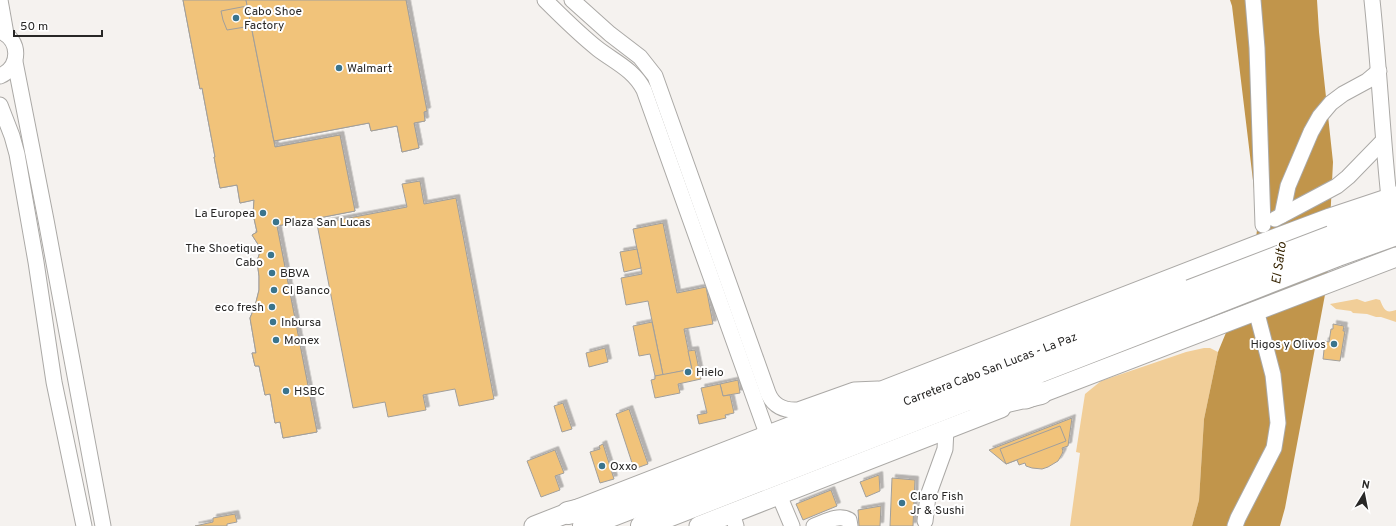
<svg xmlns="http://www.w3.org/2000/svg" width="1396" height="526" font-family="Overpass,sans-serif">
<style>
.green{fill:#f1ce98}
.water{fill:#c1954b}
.building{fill:#f1c37a;stroke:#a19f9c;filter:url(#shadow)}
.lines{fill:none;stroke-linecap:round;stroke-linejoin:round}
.minor-casing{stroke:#aba9a6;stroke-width:17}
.major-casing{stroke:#aba9a6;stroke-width:21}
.highway-casing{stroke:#aba9a6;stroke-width:24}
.minor{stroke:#fff;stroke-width:15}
.major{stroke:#fff;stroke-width:19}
.highway{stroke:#fff;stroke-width:22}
.highway-bridge-casing{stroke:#aba9a6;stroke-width:24;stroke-linecap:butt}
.highway-bridge{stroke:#fff;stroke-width:22}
.poi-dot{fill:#3a748d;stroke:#fff;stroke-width:1.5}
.labels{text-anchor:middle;stroke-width:4;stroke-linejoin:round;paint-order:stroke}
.poi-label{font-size:12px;fill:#282726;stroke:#fff;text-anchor:start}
.street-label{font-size:12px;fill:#282726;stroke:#fff}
.water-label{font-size:13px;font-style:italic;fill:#382604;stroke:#fff}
</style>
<defs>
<filter id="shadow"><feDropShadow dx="3.5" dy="-3.5" stdDeviation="0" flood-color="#0004"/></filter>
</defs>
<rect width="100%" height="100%" fill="#f5f2ef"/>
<g class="green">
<path d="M 1357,299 L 1365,302 L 1376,299 L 1380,300 C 1384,309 1385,314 1396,310 L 1396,322 L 1381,317 L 1376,317 L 1367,314 L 1353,313 L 1351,311 L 1336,309 L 1330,304 Z"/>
<path d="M 1204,348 L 1210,348 L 1218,352 L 1204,419 L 1199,500 L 1192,526 L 1070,526 L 1080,453 L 1076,452 L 1085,394 L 1101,381 L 1186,352 Z"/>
</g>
<path class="water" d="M 1230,0 L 1317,0 L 1319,32 L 1333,162 L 1327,284 L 1285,508 L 1280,526 L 1192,526 L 1199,500 L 1204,419 L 1218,352 L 1256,260 L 1255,246 L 1258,222 L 1232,6 Z"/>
<g class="building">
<path d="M 183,0 L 406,0 L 427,111 L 424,112 L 425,121 L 414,123 L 419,148 L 402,152 L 397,126 L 371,131 L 369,123 L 274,141 L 275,147 L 340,135 L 355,211 L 277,226 L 317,432 L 283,438 L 280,422 L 275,423 L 270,394 L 265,395 L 259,366 L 255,366 L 252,353 L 256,353 L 250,318 L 255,306 L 259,290 L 259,276 L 257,261 L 261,249 L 252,235 L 257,232 L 253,214 L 254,200 L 240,203 L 237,185 L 220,188 L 214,157 L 215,157 L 202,88 L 200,89 Z"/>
<path d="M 183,0 L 246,0 L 275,147 L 340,135 L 355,211 L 277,226 L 317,432 L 283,438 L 280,422 L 275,423 L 270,394 L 265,395 L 259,366 L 255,366 L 252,353 L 256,353 L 250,318 L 255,306 L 259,290 L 259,276 L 257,261 L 261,249 L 252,235 L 257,232 L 253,214 L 254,200 L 240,203 L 237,185 L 220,188 L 214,157 L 215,157 L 202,88 L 200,89 Z"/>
<path d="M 246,0 L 406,0 L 427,111 L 424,112 L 425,121 L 414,123 L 419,148 L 402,152 L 397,126 L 371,131 L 369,123 L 274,141 Z"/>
<path d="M 247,6 L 251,26 L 227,30 L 223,20 L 221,11 Z"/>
<path d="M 420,181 L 424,204 L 456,198 L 494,399 L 459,406 L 455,389 L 423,395 L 426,410 L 388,417 L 385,402 L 353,408 L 317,224 L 407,207 L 402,184 Z"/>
<path d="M 663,223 L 677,293 L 706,287 L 713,324 L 684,329 L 692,369 L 663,375 L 648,301 L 626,305 L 621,278 L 642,274 L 633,229 Z"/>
<path d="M 637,249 L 641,268 L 624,272 L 620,252 Z"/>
<path d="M 652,322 L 663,375 L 655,376 L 650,354 L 639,356 L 633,326 Z"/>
<path d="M 1333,324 L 1344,326 L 1343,331 L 1345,331 L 1340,361 L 1323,359 L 1325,341 L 1329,342 L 1331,329 L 1333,329 Z"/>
<path d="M 605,348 L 608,362 L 589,367 L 586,353 Z"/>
<path d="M 695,350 L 701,379 L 678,384 L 680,393 L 655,398 L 651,380 L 655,379 L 655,376 L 692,369 L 688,351 Z"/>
<path d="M 738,380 L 740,393 L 723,396 L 720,384 Z"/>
<path d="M 720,384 L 723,396 L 730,395 L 734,413 L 725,415 L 726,418 L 699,424 L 697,415 L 707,413 L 701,388 Z"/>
<path d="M 563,403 L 572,429 L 562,432 L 554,406 Z"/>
<path d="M 629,409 L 648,464 L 634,469 L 616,414 Z"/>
<path d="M 1072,418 L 1068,446 L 1062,448 L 1063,451 L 1062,454 L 1058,461 L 1048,467 L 1042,469 L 1032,468 L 1026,466 L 1025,463 L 1019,465 L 1017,460 L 1006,464 L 989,450 Z"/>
<path d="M 1060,426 L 1066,441 L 1006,464 L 1000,449 Z"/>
<path d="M 603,444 L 614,479 L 600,483 L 590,452 L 600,449 L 599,446 Z"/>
<path d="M 555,450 L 564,473 L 555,476 L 560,490 L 541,497 L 527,461 Z"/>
<path d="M 879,475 L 880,491 L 866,497 L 860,482 Z"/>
<path d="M 892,478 L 915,480 L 913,526 L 890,526 Z"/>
<path d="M 831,490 L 837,506 L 803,520 L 796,504 Z"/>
<path d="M 881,506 L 880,526 L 859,526 L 858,510 Z"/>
<path d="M 235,514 L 237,522 L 227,524 L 227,526 L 195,526 L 213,522 L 213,518 Z"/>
</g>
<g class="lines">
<defs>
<g id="minor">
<path d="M 0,0 L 6,34"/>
<path d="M 545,0 C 562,17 579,34 598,49 C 615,62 634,70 644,90 L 765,428 L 764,434 L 759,438"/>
<path d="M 572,0 L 610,34 L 640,57 L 655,76 L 768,393 C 773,406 784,411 798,410 L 854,390 L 878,389"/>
<path d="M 1253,0 L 1257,48 L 1263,225"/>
<path d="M 1372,0 C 1379,66 1382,132 1389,198"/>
<path d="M 0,31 C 21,40 21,67 0,76"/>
<path d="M 15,62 L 46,220 L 103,526"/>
<path d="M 0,105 L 12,136 L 17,154 L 36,262 L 54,382 L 84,526"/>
<path d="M 1282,215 L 1288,186 L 1311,132 L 1320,116 L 1331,103 L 1343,94 L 1367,81 L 1379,71"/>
<path d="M 1275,219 L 1337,186 L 1348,177 L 1383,141"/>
<path d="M 779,495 L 792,526"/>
<path d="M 732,513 L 736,526"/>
<path d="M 925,521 L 928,496 L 945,449 L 946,429"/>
<path d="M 814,526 C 825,522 838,514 849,520 L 850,526"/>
<path d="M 1235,526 L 1238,518 L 1274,448 L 1278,423 L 1273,375 L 1256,310"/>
</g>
<g id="major">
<path d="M 1026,399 L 1396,257"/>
<path d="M 534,526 L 1255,246 L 1330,218 L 1396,196"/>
<path d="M 699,526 L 1001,408"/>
</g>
<g id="highway">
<path d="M 1331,237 L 1396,213"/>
<path d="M 1335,256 L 1396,234"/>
<path d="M 981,407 L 1041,393"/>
<path d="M 568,513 L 615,502"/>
<path d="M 584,526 L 1190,291"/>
<path d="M 642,526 L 1195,311"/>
</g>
</defs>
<use href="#minor" class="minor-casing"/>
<use href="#major" class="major-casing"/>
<use href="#highway" class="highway-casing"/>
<use href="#minor" class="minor"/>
<use href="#major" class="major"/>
<use href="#highway" class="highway"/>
<defs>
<g id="highway-bridge">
<path d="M 1190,291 L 1331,237"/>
<path d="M 1195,311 L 1335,256"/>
</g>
</defs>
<use href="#highway-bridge" class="highway-bridge-casing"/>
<use href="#highway-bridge" class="highway-bridge"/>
</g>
<g class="poi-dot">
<circle cx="236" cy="18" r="4"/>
<circle cx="339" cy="68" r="4"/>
<circle cx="263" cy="213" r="4"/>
<circle cx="276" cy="222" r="4"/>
<circle cx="271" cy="255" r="4"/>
<circle cx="272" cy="273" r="4"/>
<circle cx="274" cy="290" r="4"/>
<circle cx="272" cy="307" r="4"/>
<circle cx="273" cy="322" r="4"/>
<circle cx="276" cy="340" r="4"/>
<circle cx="1334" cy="344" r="4"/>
<circle cx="688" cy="372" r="4"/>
<circle cx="286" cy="391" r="4"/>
<circle cx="602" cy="466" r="4"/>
<circle cx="902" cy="503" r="4"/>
</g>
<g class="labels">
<g class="poi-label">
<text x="244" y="15">Cabo Shoe<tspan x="244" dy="14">Factory</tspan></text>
<text x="347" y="72">Walmart</text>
<text x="255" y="217" text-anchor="end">La Europea</text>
<text x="284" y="226">Plaza San Lucas</text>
<text x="263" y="252" text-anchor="end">The Shoetique<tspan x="263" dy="14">Cabo</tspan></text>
<text x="280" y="277">BBVA</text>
<text x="282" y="294">CI Banco</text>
<text x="264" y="311" text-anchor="end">eco fresh</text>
<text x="281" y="326">Inbursa</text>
<text x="284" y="344">Monex</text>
<text x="1326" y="348" text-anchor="end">Higos y Olivos</text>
<text x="696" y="376">Hielo</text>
<text x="294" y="395">HSBC</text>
<text x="610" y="470">Oxxo</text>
<text x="910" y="500">Claro Fish<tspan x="910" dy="14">Jr &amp; Sushi</tspan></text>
</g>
<g class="street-label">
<text transform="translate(990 369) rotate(-21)" y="4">Carretera Cabo San Lucas - La Paz</text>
</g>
<g class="water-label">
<text transform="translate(1278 263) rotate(-82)" y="5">El Salto</text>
</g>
</g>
<g transform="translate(1364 494) rotate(10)" stroke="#ffffff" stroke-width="3" paint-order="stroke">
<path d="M0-3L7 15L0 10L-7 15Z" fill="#282726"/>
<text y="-6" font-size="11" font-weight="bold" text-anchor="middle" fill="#282726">N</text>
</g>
<path d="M14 30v6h88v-6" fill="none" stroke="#282726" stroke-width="2"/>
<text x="20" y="30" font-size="12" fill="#282726" stroke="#ffffff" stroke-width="3" paint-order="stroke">50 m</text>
</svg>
